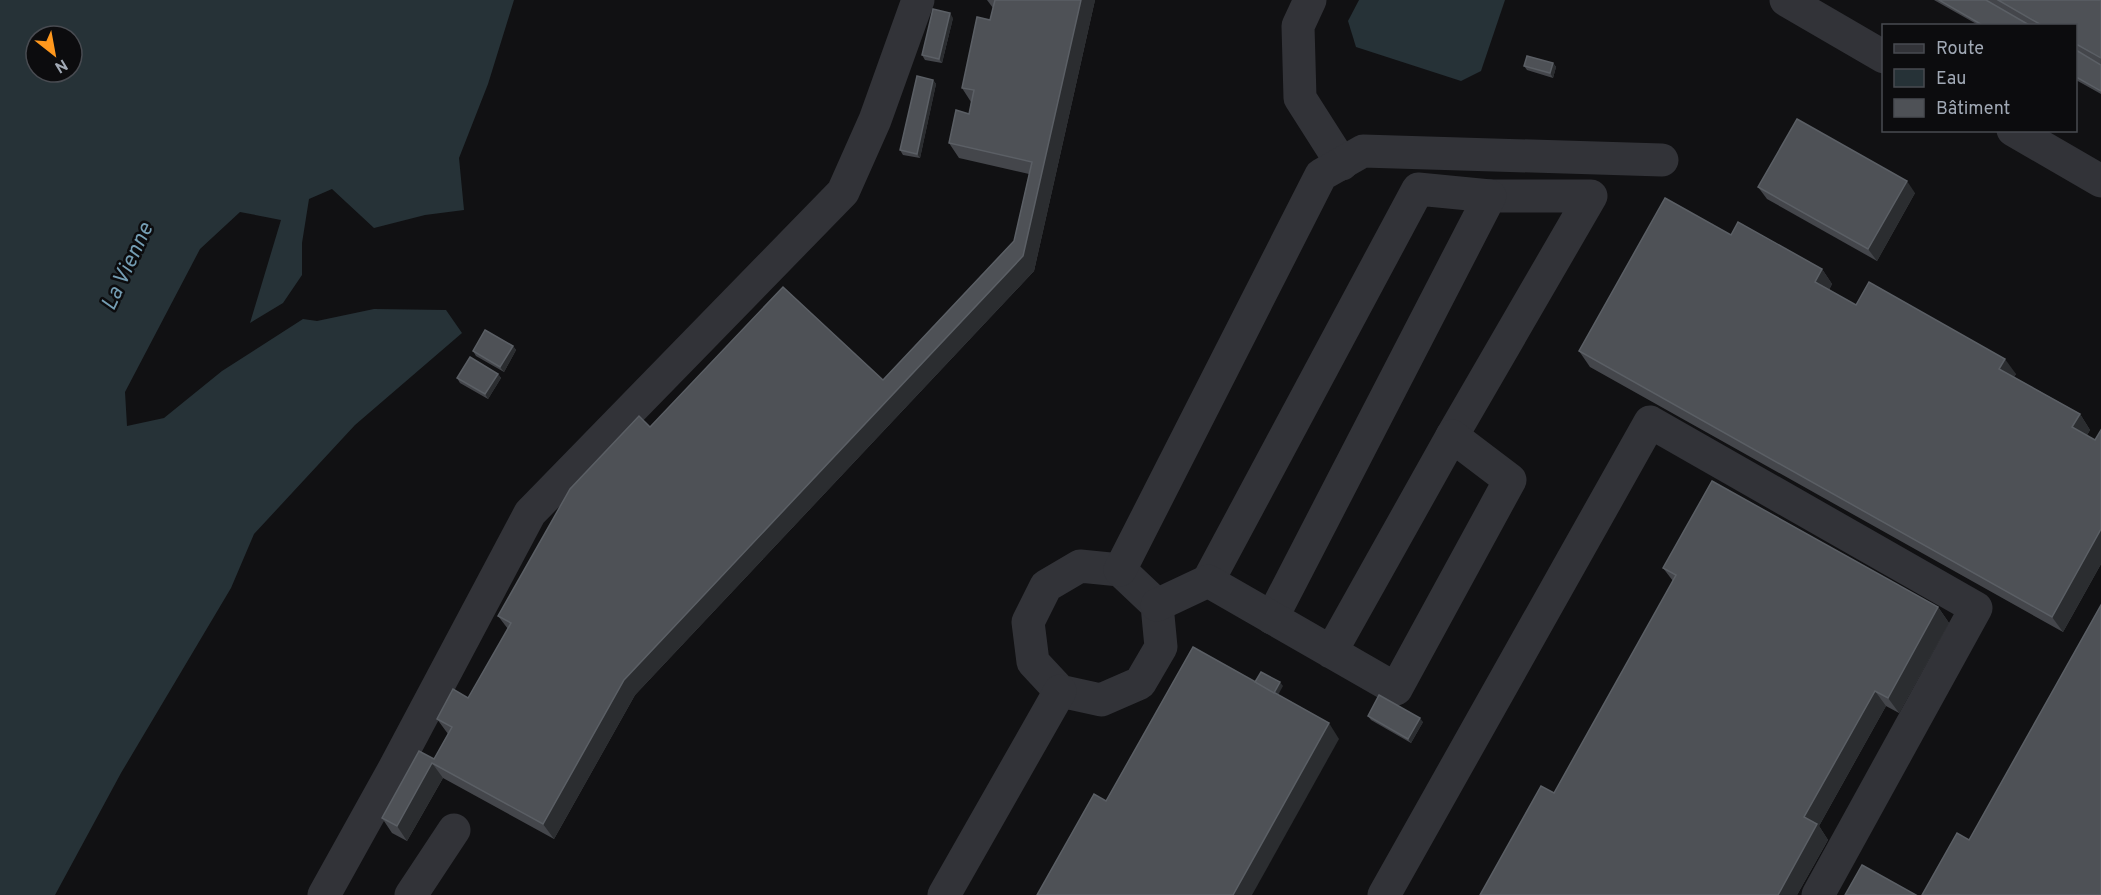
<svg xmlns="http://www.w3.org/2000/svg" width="2101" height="895" font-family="Overpass,sans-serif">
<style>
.water{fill:#263237;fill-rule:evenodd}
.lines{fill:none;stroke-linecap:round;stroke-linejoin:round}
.minor{stroke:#323338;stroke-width:33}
.wall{fill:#44464b}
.shaded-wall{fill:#2b2d30}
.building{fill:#4e5156;stroke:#5b5f65;stroke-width:1.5}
.labels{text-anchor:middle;stroke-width:5;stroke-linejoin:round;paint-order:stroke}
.water-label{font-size:22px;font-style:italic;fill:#749db3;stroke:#0c0c0e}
</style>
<rect width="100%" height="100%" fill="#111113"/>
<g class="water">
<path d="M 0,0 L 514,0 L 488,84 L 459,158 L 464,210 L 425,215 L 374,228 L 332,189 L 309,199 L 302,243 L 302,275 L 283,303 L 250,323 L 281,220 L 240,212 L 200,249 L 125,392 L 127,426 L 164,418 L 222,371 L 303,319 L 317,321 L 374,309 L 446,310 L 462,333 L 355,425 L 254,534 L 231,588 L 121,773 L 55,895 L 0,895 ZM 36,36 L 72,36 L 72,72 L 36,72 Z"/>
<path d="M 1359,0 L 1505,0 L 1481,71 L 1461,81 L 1356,47 L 1348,21 Z"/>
</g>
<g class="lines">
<g class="minor">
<path d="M 1310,0 L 1298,26 L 1300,98 L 1342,164"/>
<path d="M 1786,0 L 1884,57"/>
<path d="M 2013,130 L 2101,181"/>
<path d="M 1452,436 L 1591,196 L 1490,196"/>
<path d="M 1080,566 L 1120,570 L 1157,605 L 1161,647 L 1140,683 L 1101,700 L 1060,691 L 1033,662 L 1028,622 L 1046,586 Z"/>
<path d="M 1120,570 L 1321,175 L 1363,151 L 1662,160"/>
<path d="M 1208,581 L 1418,189 L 1490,196 L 1272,618"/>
<path d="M 1157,605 L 1208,581 L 1396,689 L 1510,480 L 1452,436 L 1331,652"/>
<path d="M 324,895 L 394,769 L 530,513 L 843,192 L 875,120 L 918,0"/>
<path d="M 411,895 L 454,830"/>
<path d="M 944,895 L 1060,691"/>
<path d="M 1384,895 L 1650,422 L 1976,608 L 1818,895"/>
</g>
</g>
<g class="wall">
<path d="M 987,0 L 1095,0 L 1034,271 L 635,695 L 554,839 L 443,778 L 407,841 L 392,833 L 382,818 L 434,759 L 448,734 L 437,719 L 468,698 L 508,629 L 498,616 L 650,427 L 883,380 L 1014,241 L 1029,174 L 959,158 L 949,143 L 969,114 L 971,102 L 962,88 L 990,20 L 993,8 Z"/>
<path d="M 1934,0 L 2101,0 L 2101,94 L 2076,80 L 2076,26 L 1980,26 Z"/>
<path d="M 953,18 L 942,63 L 925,60 L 922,55 Z"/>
<path d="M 1553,63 L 1556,67 L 1553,78 L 1527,70 L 1524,66 Z"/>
<path d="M 933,80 L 936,84 L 920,158 L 903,155 L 900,150 Z"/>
<path d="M 1758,187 L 1915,193 L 1877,261 L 1767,199 Z"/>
<path d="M 1822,269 L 1832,284 L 1829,290 L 1856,305 L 2016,374 L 2014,377 L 2080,414 L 2090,430 L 2087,435 L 2095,440 L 2101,430 L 2101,564 L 2063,632 L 1590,367 L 1579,351 Z"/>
<path d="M 513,346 L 516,350 L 504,372 L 476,356 L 473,351 Z"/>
<path d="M 498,374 L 501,378 L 488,399 L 460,383 L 457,378 Z"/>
<path d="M 1663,568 L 1938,607 L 1949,623 L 1899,713 L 1886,706 L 1819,826 L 1828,840 L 1797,895 L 1480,895 L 1554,793 L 1673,581 Z"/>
<path d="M 1368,716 L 1423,722 L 1411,743 L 1371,720 Z"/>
</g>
<g class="shaded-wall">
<path d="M 1081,0 L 1095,0 L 1034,271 L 635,695 L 554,839 L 543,824 L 624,680 L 1023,256 Z"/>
<path d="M 950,13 L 953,18 L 942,63 L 939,59 Z"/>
<path d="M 1553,63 L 1556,67 L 1553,78 L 1550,73 Z"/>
<path d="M 933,80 L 936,84 L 920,158 L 917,154 Z"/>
<path d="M 1907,181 L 1915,193 L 1877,261 L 1868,249 Z"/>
<path d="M 1822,269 L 1832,284 L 1825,297 L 1815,282 Z"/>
<path d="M 513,346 L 516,350 L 504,372 L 500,367 Z"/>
<path d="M 2005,359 L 2016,374 L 2009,384 L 1999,369 Z"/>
<path d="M 498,374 L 501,378 L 488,399 L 485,394 Z"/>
<path d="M 2080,414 L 2090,430 L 2083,442 L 2072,427 Z"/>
<path d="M 2101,529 L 2101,564 L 2063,632 L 2052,617 Z"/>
<path d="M 1938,607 L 1949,623 L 1899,713 L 1888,698 Z"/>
<path d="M 1280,682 L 1283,686 L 1277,697 L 1274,693 Z"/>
<path d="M 1875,691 L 1886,706 L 1819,826 L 1828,840 L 1797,895 L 1778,895 L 1804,817 Z"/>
<path d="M 1420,718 L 1423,722 L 1411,743 L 1408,739 Z"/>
<path d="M 1329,723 L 1339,739 L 1252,895 L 1233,895 Z"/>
<path d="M 432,763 L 443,778 L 407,841 L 397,826 Z"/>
</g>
<g class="building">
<path d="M 995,0 L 1081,0 L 1023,256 L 624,680 L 543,824 L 432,763 L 397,826 L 382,818 L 419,751 L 434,759 L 452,727 L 437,719 L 453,689 L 468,698 L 511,623 L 498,616 L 570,489 L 639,416 L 650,427 L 783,287 L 883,380 L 1014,241 L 1032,162 L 949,143 L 956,110 L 969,114 L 974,90 L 962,88 L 977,17 L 990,20 Z"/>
<path d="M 1939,0 L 1986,0 L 2031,26 L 1984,26 Z"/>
<path d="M 1998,0 L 2101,0 L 2101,58 L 2076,44 L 2076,26 L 2043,26 Z"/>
<path d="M 933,9 L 950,13 L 939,59 L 922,55 Z"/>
<path d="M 2076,50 L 2101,65 L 2101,91 L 2076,77 Z"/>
<path d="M 1527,56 L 1553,63 L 1550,73 L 1524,66 Z"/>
<path d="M 917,76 L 933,80 L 917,154 L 900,150 Z"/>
<path d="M 1797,119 L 1907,181 L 1868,249 L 1758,187 Z"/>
<path d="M 1665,198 L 1731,235 L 1738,222 L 1822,269 L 1815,282 L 1856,305 L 1869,282 L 2005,359 L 1999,369 L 2080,414 L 2072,427 L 2095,440 L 2101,430 L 2101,529 L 2052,617 L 1579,351 Z"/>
<path d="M 485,330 L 513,346 L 500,367 L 473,351 Z"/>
<path d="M 470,357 L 498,374 L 485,394 L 457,378 Z"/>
<path d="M 1712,481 L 1938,607 L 1888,698 L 1875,691 L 1804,817 L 1817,824 L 1778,895 L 1480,895 L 1541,786 L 1554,793 L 1676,575 L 1663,568 Z"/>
<path d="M 2101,605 L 2101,895 L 1922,895 L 1957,833 L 1969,840 Z"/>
<path d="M 1193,647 L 1329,723 L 1233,895 L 1037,895 L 1094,794 L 1106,801 Z"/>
<path d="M 1261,672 L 1280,682 L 1274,693 L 1255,682 Z"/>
<path d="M 1379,695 L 1420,718 L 1408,739 L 1368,716 Z"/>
<path d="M 1862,865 L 1916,895 L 1845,895 Z"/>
</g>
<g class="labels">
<g class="water-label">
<text transform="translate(126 266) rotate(-65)" y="8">La Vienne</text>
</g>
</g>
<rect x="1882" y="24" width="195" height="108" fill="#0c0c0e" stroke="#484b51" stroke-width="1.5"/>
<rect x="1894" y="44" width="30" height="9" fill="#323338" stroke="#484b51" stroke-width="1.5"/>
<text x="1936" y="54" font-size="18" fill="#a1a9b5">Route</text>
<rect x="1894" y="69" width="30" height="18" fill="#263237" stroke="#484b51" stroke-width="1.5"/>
<text x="1936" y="84" font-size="18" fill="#a1a9b5">Eau</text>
<rect x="1894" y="99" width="30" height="18" fill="#4e5156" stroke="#484b51" stroke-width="1.5"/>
<text x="1936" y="114" font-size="18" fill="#a1a9b5">Bâtiment</text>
<g transform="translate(54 54) rotate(149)"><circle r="28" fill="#0c0c0e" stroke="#484b51" stroke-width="1.5"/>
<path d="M0-4.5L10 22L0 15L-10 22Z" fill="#ff981d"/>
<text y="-9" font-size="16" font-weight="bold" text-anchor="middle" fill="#a1a9b5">N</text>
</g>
</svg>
